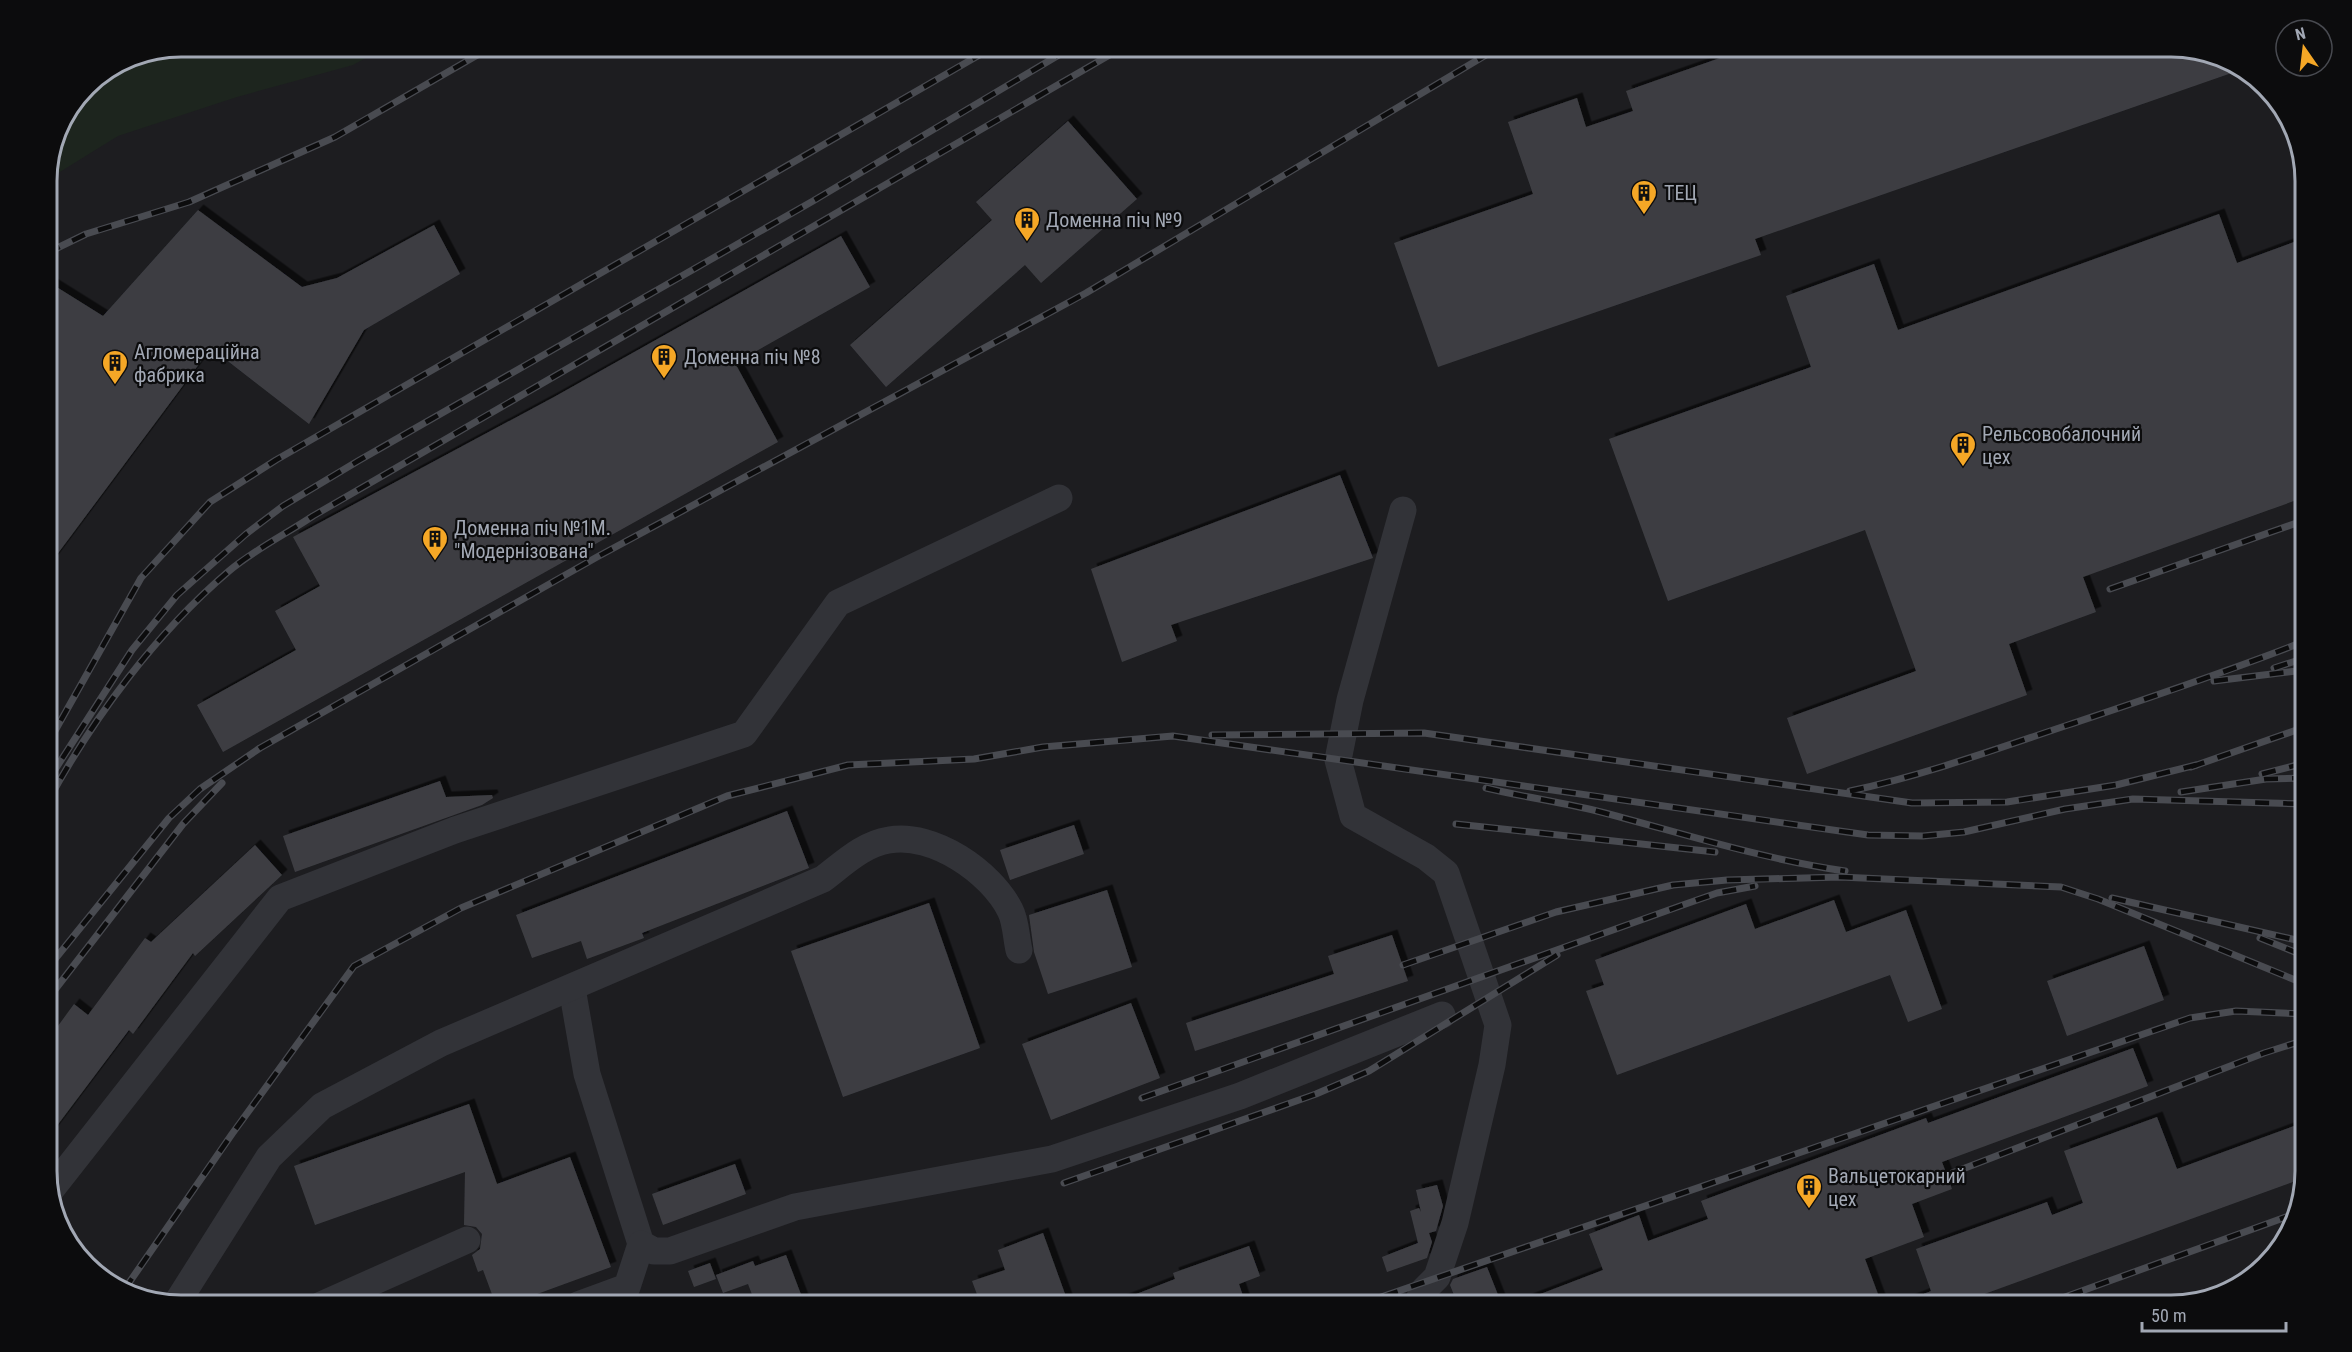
<svg xmlns="http://www.w3.org/2000/svg" width="2352" height="1352" font-family="'Roboto Condensed',sans-serif">
<style>
.built{fill:#1d1d20}
.green{fill:#1d251e}
.building{fill:#3d3e43;filter:url(#shadow)}
.lines{fill:none;stroke-linecap:round;stroke-linejoin:round}
.minor{stroke:#323338;stroke-width:27}
.rail-casing{stroke:#494b51;stroke-width:7}
.rail{stroke:#0c0c0d;stroke-width:4.5;stroke-dasharray:14;stroke-linecap:butt}
.labels{text-anchor:middle;stroke-width:4.5;stroke-linejoin:round;paint-order:stroke}
.poi-label{font-size:20px;fill:#a2a8b4;stroke:#0c0c0d;text-anchor:start}
.rim{fill:none;stroke:#a2a8b4;stroke-width:3}
</style>
<defs>
<filter id="shadow"><feDropShadow dx="5.5" dy="-5.5" stdDeviation="0" flood-color="#0009"/></filter>
</defs>
<rect width="100%" height="100%" fill="#111113"/>
<path class="built" d="M 385,46 L 2171,46 L 2238,64 L 2283,106 L 2305,172 L 2305,1172 L 2288,1238 L 2239,1287 L 2172,1305 L 181,1305 L 114,1288 L 65,1239 L 47,1180 L 47,172 L 54,141 Z"/>
<path class="green" d="M 181,46 L 386,46 L 386,47 L 353,65 L 237,97 L 118,136 L 47,180 L 57,129 L 86,86 L 130,57 Z"/>
<g class="building">
<path d="M 1754,46 L 2171,46 L 2238,64 L 2243,69 L 1755,239 L 1761,255 L 1438,367 L 1394,243 L 1533,194 L 1508,122 L 1577,98 L 1586,127 L 1633,111 L 1626,91 Z"/>
<path d="M 1068,121 L 1137,199 L 1041,283 L 1025,265 L 886,387 L 850,345 L 992,220 L 976,202 Z"/>
<path d="M 198,210 L 302,287 L 337,278 L 434,225 L 460,274 L 364,330 L 309,424 L 211,348 L 47,568 L 47,281 L 103,316 Z"/>
<path d="M 2219,214 L 2237,263 L 2305,238 L 2305,497 L 2083,577 L 2096,612 L 2009,644 L 2027,695 L 1807,774 L 1787,718 L 1916,671 L 1865,530 L 1668,601 L 1609,439 L 1811,367 L 1786,296 L 1874,264 L 1898,330 Z"/>
<path d="M 841,236 L 870,287 L 735,363 L 778,442 L 223,752 L 197,705 L 296,650 L 275,611 L 320,586 L 293,537 L 554,397 Z"/>
<path d="M 1340,475 L 1373,558 L 1171,625 L 1177,641 L 1122,662 L 1091,569 Z"/>
<path d="M 440,781 L 446,797 L 492,795 L 493,798 L 482,805 L 295,872 L 283,836 Z"/>
<path d="M 787,811 L 809,868 L 642,933 L 644,938 L 587,959 L 581,941 L 532,958 L 516,915 Z"/>
<path d="M 1074,825 L 1084,854 L 1010,880 L 1000,850 Z"/>
<path d="M 255,845 L 282,875 L 195,956 L 193,953 L 133,1034 L 129,1030 L 47,1139 L 47,1041 L 74,1004 L 88,1015 L 145,938 L 151,942 Z"/>
<path d="M 1107,890 L 1132,967 L 1048,994 L 1034,952 L 1029,915 Z"/>
<path d="M 1834,900 L 1846,932 L 1906,910 L 1942,1009 L 1908,1022 L 1890,975 L 1617,1075 L 1586,991 L 1604,985 L 1595,960 L 1746,904 L 1755,929 Z"/>
<path d="M 929,903 L 980,1048 L 843,1097 L 791,951 Z"/>
<path d="M 1392,935 L 1408,981 L 1195,1051 L 1186,1023 L 1334,974 L 1328,956 Z"/>
<path d="M 2144,946 L 2164,1000 L 2067,1036 L 2047,981 Z"/>
<path d="M 1131,1003 L 1160,1078 L 1051,1120 L 1022,1044 Z"/>
<path d="M 2133,1048 L 2148,1086 L 1942,1162 L 1952,1189 L 1912,1204 L 1924,1237 L 1865,1259 L 1882,1305 L 1512,1305 L 1603,1270 L 1589,1234 L 1639,1215 L 1648,1241 L 1708,1219 L 1701,1201 L 1926,1118 L 1928,1123 Z"/>
<path d="M 469,1104 L 497,1184 L 570,1157 L 611,1267 L 507,1305 L 496,1305 L 483,1270 L 478,1272 L 472,1255 L 480,1249 L 482,1234 L 476,1227 L 464,1225 L 465,1172 L 315,1225 L 294,1166 Z"/>
<path d="M 2157,1117 L 2177,1169 L 2305,1122 L 2304,1178 L 1954,1305 L 1896,1305 L 1931,1291 L 1916,1249 L 2047,1202 L 2052,1215 L 2083,1203 L 2064,1151 Z"/>
<path d="M 735,1164 L 746,1194 L 663,1225 L 652,1194 Z"/>
<path d="M 1437,1185 L 1443,1206 L 1436,1231 L 1429,1233 L 1432,1242 L 1427,1258 L 1387,1272 L 1382,1257 L 1418,1243 L 1410,1211 L 1419,1208 L 1421,1212 L 1416,1190 Z"/>
<path d="M 1043,1233 L 1069,1305 L 981,1305 L 972,1281 L 1005,1270 L 998,1250 Z"/>
<path d="M 1249,1246 L 1260,1276 L 1239,1284 L 1246,1305 L 1108,1305 L 1175,1279 L 1173,1273 Z"/>
<path d="M 786,1255 L 805,1305 L 756,1305 L 748,1284 L 723,1293 L 716,1275 L 753,1261 L 755,1266 Z"/>
<path d="M 710,1263 L 716,1279 L 694,1287 L 688,1271 Z"/>
<path d="M 1487,1267 L 1502,1305 L 1458,1305 L 1450,1285 L 1453,1279 Z"/>
</g>
<g class="lines">
<g class="minor">
<path d="M 1403,510 L 1350,700 L 1338,760 L 1353,816 L 1426,857 L 1446,873 L 1498,1025 L 1492,1065 L 1455,1223 L 1437,1277 L 1424,1290 L 1416,1305"/>
<path d="M 572,988 L 587,1074 L 641,1244"/>
<path d="M 50,1191 L 280,898 L 455,830 L 744,734 L 838,603 L 1059,498"/>
<path d="M 176,1304 L 269,1157 L 322,1106 L 441,1043 L 823,879 C 843,864 863,844 889,840 C 933,832 991,872 1010,910 C 1016,921 1016,937 1019,950"/>
<path d="M 321,1305 L 467,1240"/>
<path d="M 578,1305 L 627,1287 L 641,1244 L 654,1251 L 670,1251 L 795,1207 L 1052,1159 L 1240,1096 L 1442,1015"/>
</g>
<defs>
<g id="rail">
<path d="M 47,253 L 86,234 L 189,202 L 335,137 L 493,46"/>
<path d="M 2110,589 L 2305,520"/>
<path d="M 2274,668 L 2305,658"/>
<path d="M 2214,681 L 2305,670"/>
<path d="M 1212,735 L 1424,733 L 1912,803 L 2007,802 L 2116,785 L 2196,765"/>
<path d="M 47,745 L 141,578 L 210,502 L 276,460 L 995,46"/>
<path d="M 2191,767 L 2305,727"/>
<path d="M 2262,774 L 2305,763"/>
<path d="M 47,782 L 132,650 L 177,595 L 246,534 L 283,506 L 358,461 L 813,201 L 1074,46"/>
<path d="M 1486,788 C 1523,797 1561,802 1597,811 C 1682,833 1757,858 1845,871"/>
<path d="M 1850,791 C 1925,775 1996,749 2068,725 C 2148,698 2227,672 2305,641"/>
<path d="M 2181,792 L 2266,779 L 2305,778"/>
<path d="M 47,803 C 93,718 155,634 229,571 C 254,550 286,534 313,516 L 1125,46"/>
<path d="M 1456,824 L 1715,852"/>
<path d="M 2112,898 L 2305,942"/>
<path d="M 2260,938 L 2305,956"/>
<path d="M 1403,965 L 1556,912 L 1673,885 L 1727,880 L 1840,877 L 2061,887 L 2098,899 L 2305,984"/>
<path d="M 47,969 L 169,818 L 200,789 L 260,748 L 597,557 L 1086,293 L 1501,46"/>
<path d="M 47,1000 L 183,824 L 222,783"/>
<path d="M 1142,1098 L 1680,906 L 1717,893 L 1755,886"/>
<path d="M 1947,1175 L 2264,1053 L 2305,1040"/>
<path d="M 1064,1183 L 1316,1094 L 1369,1071 L 1557,955"/>
<path d="M 124,1290 L 232,1134 L 354,966 L 461,908 L 727,796 L 848,765 L 974,759 L 1043,747 L 1173,736 L 1868,835 L 1923,836 L 1964,832 L 2065,809 L 2133,799 L 2305,804"/>
<path d="M 1358,1305 L 2190,1018 L 2236,1011 L 2305,1014"/>
<path d="M 2043,1305 L 2294,1214"/>
</g>
</defs>
<use href="#rail" class="rail-casing"/>
<use href="#rail" class="rail"/>
</g>
<defs>
<symbol id="building-pin" viewBox="-11 -11 22 30"><path d="M0 17L-7.5 6A9.5 9.5 0 1 1 7.5 6Z" fill="#f5a726" stroke="#0c0c0d"/><path d="M-4-6H4V6H1V3H-1V6H-4ZM-2.5-4.3h1.7v1.8h-1.7ZM.8-4.3h1.7v1.8H.8ZM-2.5-1h1.7V.8h-1.7ZM.8-1h1.7V.8H.8Z" fill="#111"/></symbol>
</defs>
<g fill-rule="evenodd">
<use href="#building-pin" x="1629" y="178" width="30" height="40"/>
<use href="#building-pin" x="1012" y="205" width="30" height="40"/>
<use href="#building-pin" x="649" y="342" width="30" height="40"/>
<use href="#building-pin" x="100" y="348" width="30" height="40"/>
<use href="#building-pin" x="1948" y="430" width="30" height="40"/>
<use href="#building-pin" x="420" y="524" width="30" height="40"/>
<use href="#building-pin" x="1794" y="1172" width="30" height="40"/>
</g>
<g class="labels">
<g class="poi-label">
<text x="1664" y="200">ТЕЦ</text>
<text x="1046" y="227">Доменна піч №9</text>
<text x="134" y="359">Агломераційна<tspan x="134" dy="23">фабрика</tspan></text>
<text x="684" y="364">Доменна піч №8</text>
<text x="1982" y="441">Рельсовобалочний<tspan x="1982" dy="23">цех</tspan></text>
<text x="454" y="535">Доменна піч №1М.<tspan x="454" dy="23">"Модернізована"</tspan></text>
<text x="1828" y="1183">Вальцетокарний<tspan x="1828" dy="23">цех</tspan></text>
</g>
</g>
<path d="M0 0H2352V1352H0ZM181 57H2171A124 124 0 0 1 2295 181V1171A124 124 0 0 1 2171 1295H181A124 124 0 0 1 57 1171V181A124 124 0 0 1 181 57Z" fill="#0c0c0d" fill-rule="evenodd"/>
<path class="rim" d="M181 57H2171A124 124 0 0 1 2295 181V1171A124 124 0 0 1 2171 1295H181A124 124 0 0 1 57 1171V181A124 124 0 0 1 181 57Z"/>
<g transform="translate(2304 48) rotate(346)"><circle r="28" fill="#0c0c0d" stroke="#484a50" stroke-width="1.5"/>
<path d="M0-4.5L10 22L0 15L-10 22Z" fill="#f5a726"/>
<text y="-9" font-size="16" font-weight="bold" text-anchor="middle" fill="#a2a8b4">N</text>
</g>
<path d="M2142 1322v9h144v-9" fill="none" stroke="#a2a8b4" stroke-width="3"/>
<text x="2151" y="1322" font-size="18" fill="#a2a8b4" stroke="#0c0c0d" stroke-width="4.5" paint-order="stroke">50 m</text>
</svg>
